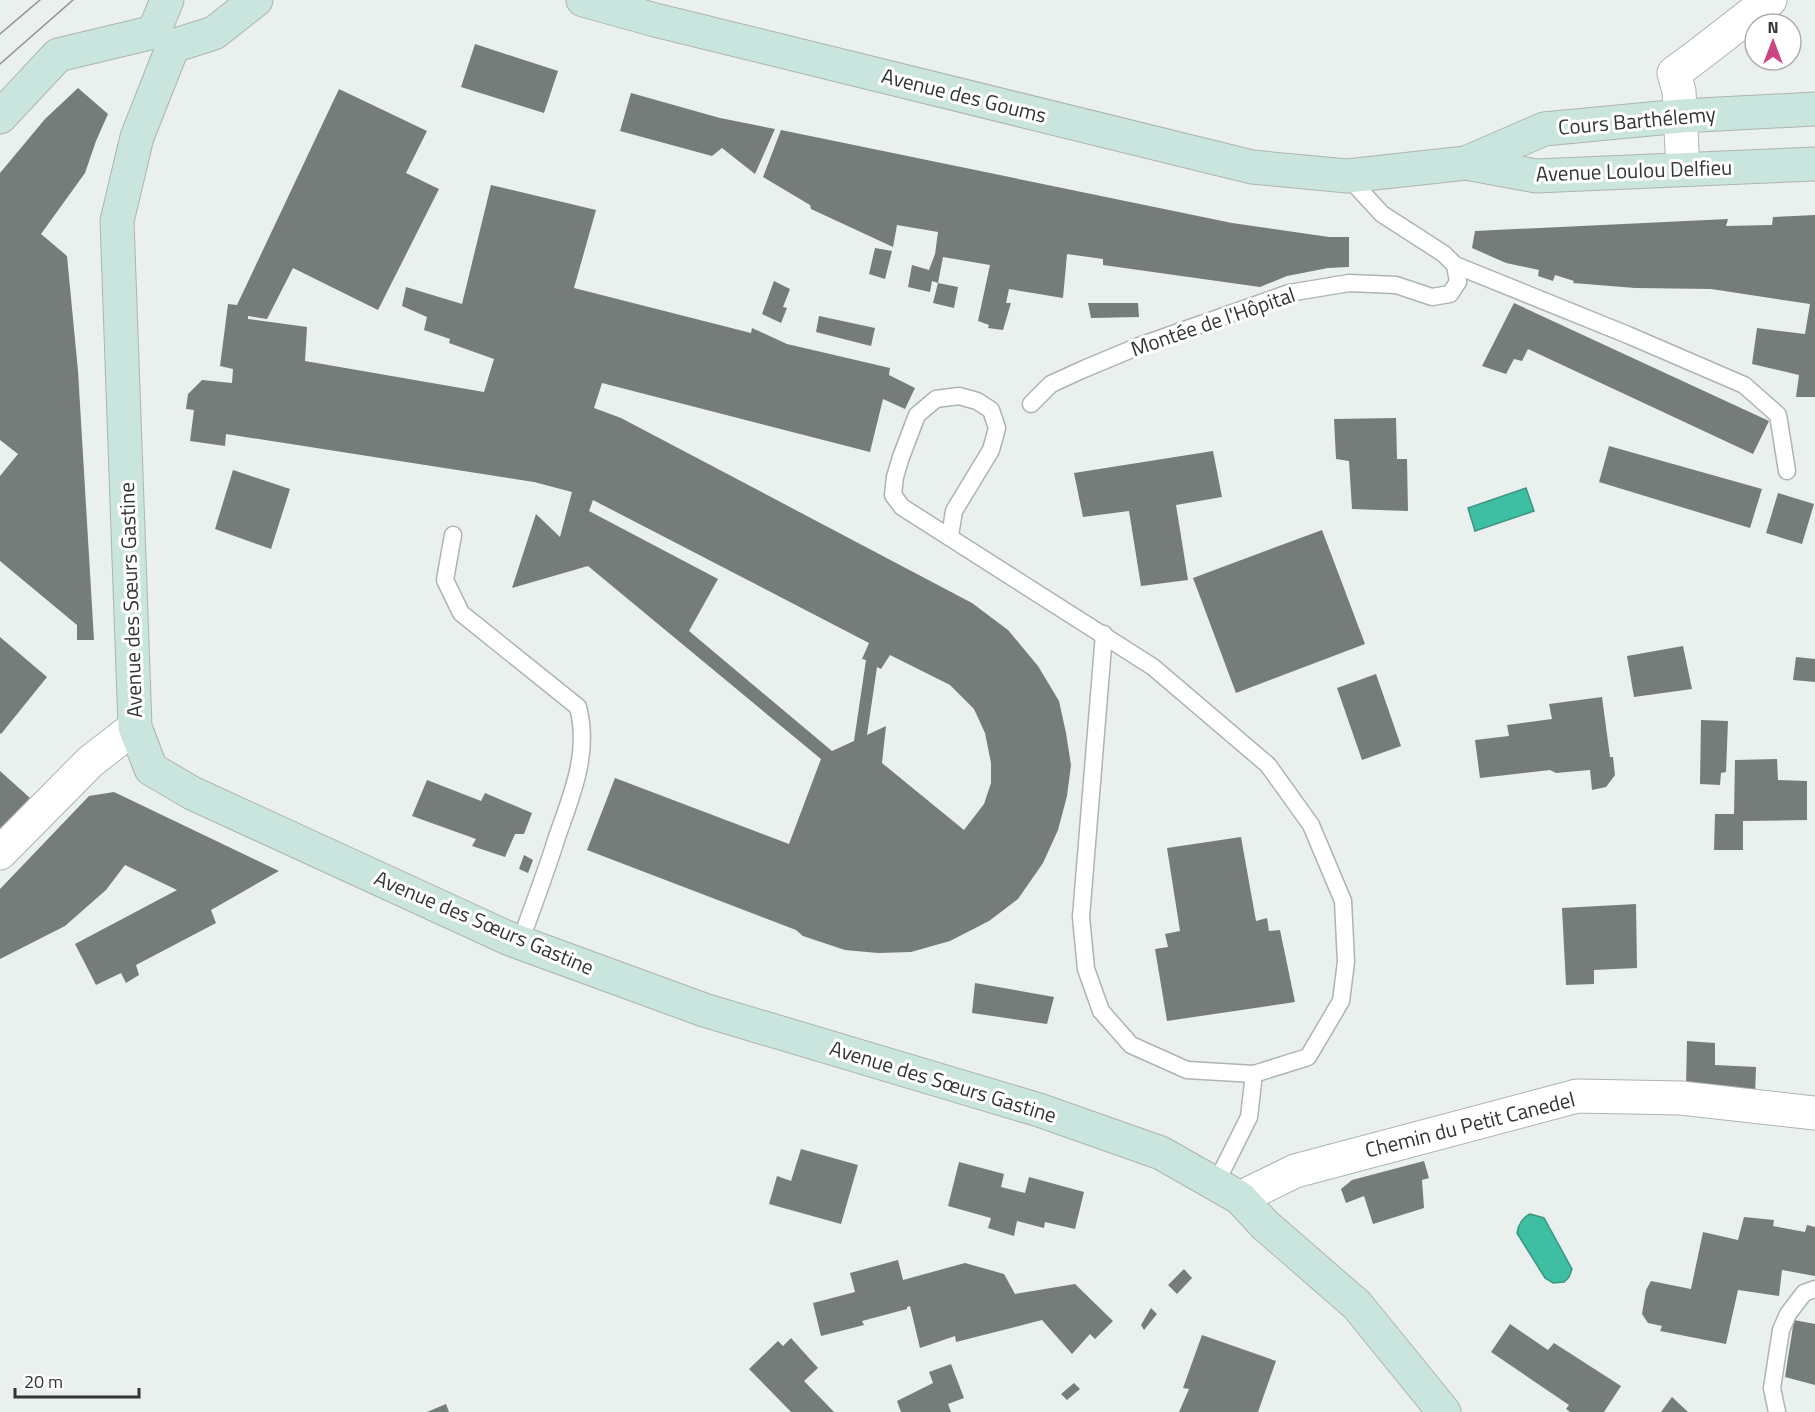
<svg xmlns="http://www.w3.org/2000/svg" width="1815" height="1412" font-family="'Titillium Web',sans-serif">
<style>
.water{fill:#3ebea2;stroke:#3b9581;stroke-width:1.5}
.building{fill:#767c7a;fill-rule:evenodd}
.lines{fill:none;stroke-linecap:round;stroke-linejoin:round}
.lane-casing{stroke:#adb4b2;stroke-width:19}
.street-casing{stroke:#adb4b2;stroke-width:35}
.secondary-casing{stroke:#adb4b2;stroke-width:35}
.lane{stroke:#fff;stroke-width:16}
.street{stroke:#fff;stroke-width:33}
.secondary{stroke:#c9e5de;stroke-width:33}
.tram{stroke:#8e9391;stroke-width:1.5}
.labels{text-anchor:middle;stroke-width:6;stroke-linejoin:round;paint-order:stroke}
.street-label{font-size:21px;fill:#333534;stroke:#fff}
</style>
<rect width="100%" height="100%" fill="#e9f0ee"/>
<g class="water">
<path d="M 1526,488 L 1534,511 L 1475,531 L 1468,508 Z"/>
<path d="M 1530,1214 L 1544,1218 L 1572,1269 L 1569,1277 L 1564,1282 L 1553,1283 L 1545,1278 L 1517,1233 C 1518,1225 1523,1217 1530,1214 Z"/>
</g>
<g class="building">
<path d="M 475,44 L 558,71 L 544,113 L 461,87 Z"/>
<path d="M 78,88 L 108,114 L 96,141 L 85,173 L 41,234 L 67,256 L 78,371 L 94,640 L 77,640 L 77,625 L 0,561 L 0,476 L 18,454 L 0,440 L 0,173 L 45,119 Z"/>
<path d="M 339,89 L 427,131 L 406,173 L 439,189 L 378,310 L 293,268 L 267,319 L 248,316 L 248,319 L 307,327 L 305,361 L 484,392 L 494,359 L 449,343 L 450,339 L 424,330 L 427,317 L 402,306 L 406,287 L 462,304 L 491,185 L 596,210 L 574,288 L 751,333 L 752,328 L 787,344 L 890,368 L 889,375 L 915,388 L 905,409 L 883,399 L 870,452 L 602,383 L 594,408 L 621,418 L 972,603 L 1008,630 L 1038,666 L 1059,701 L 1066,733 L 1071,765 L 1067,796 L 1058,830 L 1043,863 L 1018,899 L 989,921 L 950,941 L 911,952 L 878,953 L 845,950 L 803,936 L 796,930 L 587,850 L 615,778 L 789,844 L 821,759 L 588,566 L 512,588 L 536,514 L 560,537 L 572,492 L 534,482 L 226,434 L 225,446 L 190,441 L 194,410 L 186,409 L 188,394 L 202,380 L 232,383 L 233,369 L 220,366 L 228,304 L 237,305 ZM 593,500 L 869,643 L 862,659 L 866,660 L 854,741 L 832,751 L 689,631 L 718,579 L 589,511 ZM 890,655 L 950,685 L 974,709 L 985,733 L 991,763 L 991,783 L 984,804 L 964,830 L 882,763 L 886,726 L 867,735 L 877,667 L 881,669 Z"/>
<path d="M 631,93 L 720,118 L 775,129 L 755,174 L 722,148 L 712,156 L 620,131 Z"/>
<path d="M 781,130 L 1232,223 L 1329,237 L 1349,237 L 1349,267 L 1328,268 L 1287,276 L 1260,287 L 1103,265 L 1103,259 L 1067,254 L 1063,298 L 1009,289 L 1006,303 L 1011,303 L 1003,330 L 988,328 L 989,325 L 978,321 L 990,265 L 943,257 L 938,283 L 932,281 L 930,292 L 908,287 L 912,265 L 929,270 L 935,254 L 938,232 L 897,225 L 893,247 L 811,209 L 810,205 L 763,177 Z"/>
<path d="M 1815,215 L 1815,397 L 1796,397 L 1799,375 L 1752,364 L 1757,328 L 1805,334 L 1810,304 L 1711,289 L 1635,288 L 1573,283 L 1574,281 L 1555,275 L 1553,281 L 1538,276 L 1539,270 L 1506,263 L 1472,248 L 1475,231 L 1728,219 L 1726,226 L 1772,225 L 1773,217 Z"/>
<path d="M 875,248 L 892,251 L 885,279 L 869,274 Z"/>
<path d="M 774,281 L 790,289 L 783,307 L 787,308 L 781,323 L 762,314 Z"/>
<path d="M 938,283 L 958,287 L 954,308 L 933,303 Z"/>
<path d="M 1088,303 L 1138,303 L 1139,317 L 1091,318 Z"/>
<path d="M 1514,303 L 1769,421 L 1753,454 L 1528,349 L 1522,361 L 1514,359 L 1506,374 L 1482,366 Z"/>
<path d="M 819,316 L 875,328 L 871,346 L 816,332 Z"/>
<path d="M 1396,418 L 1397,459 L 1407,459 L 1408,511 L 1352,509 L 1349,461 L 1336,459 L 1334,419 Z"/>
<path d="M 1609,446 L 1762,489 L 1750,528 L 1599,482 Z"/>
<path d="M 1213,451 L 1222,497 L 1176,505 L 1188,580 L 1141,586 L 1129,511 L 1083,517 L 1074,473 Z"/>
<path d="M 233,470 L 290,489 L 271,549 L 215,529 Z"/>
<path d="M 1778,493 L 1814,504 L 1802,544 L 1766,533 Z"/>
<path d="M 1322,530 L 1365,644 L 1236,693 L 1193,578 Z"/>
<path d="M 0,637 L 47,677 L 1,734 L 0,733 Z"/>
<path d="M 1683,646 L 1692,689 L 1634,697 L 1627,656 Z"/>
<path d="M 1796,657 L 1815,659 L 1815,682 L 1793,680 Z"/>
<path d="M 1376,674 L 1401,746 L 1362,760 L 1337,688 Z"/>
<path d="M 1602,697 L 1610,757 L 1613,757 L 1615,775 L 1606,787 L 1592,790 L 1590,770 L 1556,773 L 1550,770 L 1480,778 L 1475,740 L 1509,736 L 1507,725 L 1552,719 L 1549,704 Z"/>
<path d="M 1701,720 L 1728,721 L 1726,772 L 1721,773 L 1720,785 L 1700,784 Z"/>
<path d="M 1777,759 L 1778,780 L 1807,781 L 1807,820 L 1743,821 L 1743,850 L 1714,850 L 1715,814 L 1734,814 L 1735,760 Z"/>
<path d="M 0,771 L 30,798 L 0,830 Z"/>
<path d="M 427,780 L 481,801 L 485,793 L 532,813 L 524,834 L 515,834 L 505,857 L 472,846 L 476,839 L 412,816 Z"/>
<path d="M 114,792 L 279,871 L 211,910 L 216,923 L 136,965 L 139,975 L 126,983 L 121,973 L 96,985 L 75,944 L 177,890 L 125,865 L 106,890 L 65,926 L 0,959 L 0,889 L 89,796 Z"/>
<path d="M 1241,837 L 1256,921 L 1267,918 L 1269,931 L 1280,930 L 1295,1002 L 1167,1021 L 1155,949 L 1168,947 L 1165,934 L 1180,931 L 1167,848 Z"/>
<path d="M 524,855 L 533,860 L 528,873 L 519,869 Z"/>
<path d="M 1636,904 L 1637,968 L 1594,970 L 1594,984 L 1566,985 L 1562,908 Z"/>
<path d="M 975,983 L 1054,997 L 1047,1024 L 972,1013 Z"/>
<path d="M 1687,1041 L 1715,1043 L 1715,1065 L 1756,1067 L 1755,1097 L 1686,1086 Z"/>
<path d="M 801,1149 L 858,1165 L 841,1224 L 769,1204 L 777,1176 L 791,1181 Z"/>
<path d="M 1424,1161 L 1429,1178 L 1422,1180 L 1424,1208 L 1373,1224 L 1364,1196 L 1346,1203 L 1341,1189 L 1352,1180 Z"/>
<path d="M 959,1162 L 1004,1174 L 1001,1187 L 1025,1193 L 1029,1177 L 1084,1192 L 1075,1229 L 1045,1222 L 1044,1228 L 1017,1221 L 1014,1236 L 988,1228 L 991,1218 L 948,1206 Z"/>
<path d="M 1744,1217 L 1774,1220 L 1773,1226 L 1805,1232 L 1807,1225 L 1815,1227 L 1815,1276 L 1782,1270 L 1779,1296 L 1738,1290 L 1726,1344 L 1660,1331 L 1662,1326 L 1648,1323 L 1642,1314 L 1646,1290 L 1651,1281 L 1691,1289 L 1703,1232 L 1738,1240 Z"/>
<path d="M 898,1260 L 903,1280 L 965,1263 L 1004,1274 L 1015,1294 L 1075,1284 L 1113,1321 L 1095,1339 L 1090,1334 L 1072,1354 L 1042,1320 L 956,1342 L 955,1336 L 920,1348 L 910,1306 L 907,1307 L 907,1309 L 862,1321 L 864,1325 L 821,1336 L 813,1303 L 855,1292 L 850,1273 Z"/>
<path d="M 1184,1269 L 1192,1278 L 1177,1294 L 1168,1285 Z"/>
<path d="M 1151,1308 L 1157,1314 L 1144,1330 L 1141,1325 Z"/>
<path d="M 1794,1320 L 1815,1324 L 1815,1385 L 1785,1377 Z"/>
<path d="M 1510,1324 L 1548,1350 L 1554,1343 L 1621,1386 L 1604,1412 L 1570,1412 L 1566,1409 L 1569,1405 L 1491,1352 Z"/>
<path d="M 1202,1335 L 1276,1361 L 1258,1412 L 1179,1412 L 1189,1389 L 1183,1388 Z"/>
<path d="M 791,1338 L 818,1368 L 804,1381 L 834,1412 L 791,1412 L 749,1369 L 778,1341 L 783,1346 Z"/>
<path d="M 951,1364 L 964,1398 L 948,1404 L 951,1412 L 901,1412 L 897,1401 L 933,1383 L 929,1372 Z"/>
<path d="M 1074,1383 L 1080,1389 L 1067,1400 L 1061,1394 Z"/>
<path d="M 1672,1397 L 1688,1412 L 1661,1412 Z"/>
<path d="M 446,1404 L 449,1412 L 427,1412 Z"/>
</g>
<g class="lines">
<defs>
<g id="lane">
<path d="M 1455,265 L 1628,335 L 1744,385 L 1778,415 L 1787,471"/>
<path d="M 1031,404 L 1051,384 L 1084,369 L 1139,346 L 1289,293 L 1349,283 L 1396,285 L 1432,297 L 1450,294 L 1458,282 L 1455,265 L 1444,254 L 1382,214 L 1347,176"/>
<path d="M 453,535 L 445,580 L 461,613 L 578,707 C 590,753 572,794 557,837 C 546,872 533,907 520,942"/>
<path d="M 950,536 L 954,511 L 991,450 L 997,428 L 991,410 L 977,401 L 959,396 L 936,399 L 917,415 L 901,457 L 895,477 L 893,495 L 902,507 L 1153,667 L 1268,765 L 1311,825 L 1343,901 L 1346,962 L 1341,1001 L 1308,1057 L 1254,1074 L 1249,1117 L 1215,1185"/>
<path d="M 1104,634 L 1081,917 L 1086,969 L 1101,1011 L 1131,1045 L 1187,1070 L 1254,1074"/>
<path d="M 1777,1412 L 1772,1388 L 1781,1330 L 1788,1314 L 1804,1293 L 1815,1289"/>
</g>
<g id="street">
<path d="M 1683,169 L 1679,91 L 1674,73 C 1707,50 1737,24 1770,0"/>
<path d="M 0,853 L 91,761 L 135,727"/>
<path d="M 1240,1198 L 1295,1171 L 1577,1096 L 1681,1098 L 1815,1113"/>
</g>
<g id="secondary">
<path d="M 583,0 L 655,20 L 1252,167 L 1347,176 L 1466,163 L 1536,176 L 1815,164"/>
<path d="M 154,32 L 167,0"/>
<path d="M 173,46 L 137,137 L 117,221 L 135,727 L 151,769 L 192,793 L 510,939 L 704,1010 L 1039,1110 L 1161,1153 L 1240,1198 L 1265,1225 L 1357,1305 L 1444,1412"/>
<path d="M 173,46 L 214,33 L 256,0"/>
<path d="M 0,117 L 58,55 L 154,32"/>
<path d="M 1466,163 L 1544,129 L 1681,116 L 1815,109"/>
</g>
</defs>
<use href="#lane" class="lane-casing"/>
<use href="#street" class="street-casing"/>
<use href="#secondary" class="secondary-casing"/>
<use href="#lane" class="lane"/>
<use href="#street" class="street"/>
<use href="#secondary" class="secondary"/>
<g class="tram">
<path d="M 0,34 L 40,0"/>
<path d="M 0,64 L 73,0"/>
</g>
</g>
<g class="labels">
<g class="street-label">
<text transform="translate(964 96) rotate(14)" y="7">Avenue des Goums</text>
<text transform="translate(1637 121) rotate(-5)" y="7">Cours Barthélemy</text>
<text transform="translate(1634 171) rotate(-2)" y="7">Avenue Loulou Delfieu</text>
<text transform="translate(1213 322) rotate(-19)" y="7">Montée de l'Hôpital</text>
<text transform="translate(131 600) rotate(-92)" y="7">Avenue des Sœurs Gastine</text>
<text transform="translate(484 923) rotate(23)" y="7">Avenue des Sœurs Gastine</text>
<text transform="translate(943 1082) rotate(17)" y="7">Avenue des Sœurs Gastine</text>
<text transform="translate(1470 1125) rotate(-14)" y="7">Chemin du Petit Canedel</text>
</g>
</g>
<g transform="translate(1773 42)"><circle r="28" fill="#ffffff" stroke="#adaeae" stroke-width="1.5"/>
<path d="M0-4.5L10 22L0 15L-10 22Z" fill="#cc4583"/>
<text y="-9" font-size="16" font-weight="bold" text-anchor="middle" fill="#333534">N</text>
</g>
<path d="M15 1388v9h124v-9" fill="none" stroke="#333534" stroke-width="3"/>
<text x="24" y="1388" font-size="18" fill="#333534" stroke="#ffffff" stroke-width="4.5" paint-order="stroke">20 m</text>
</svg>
